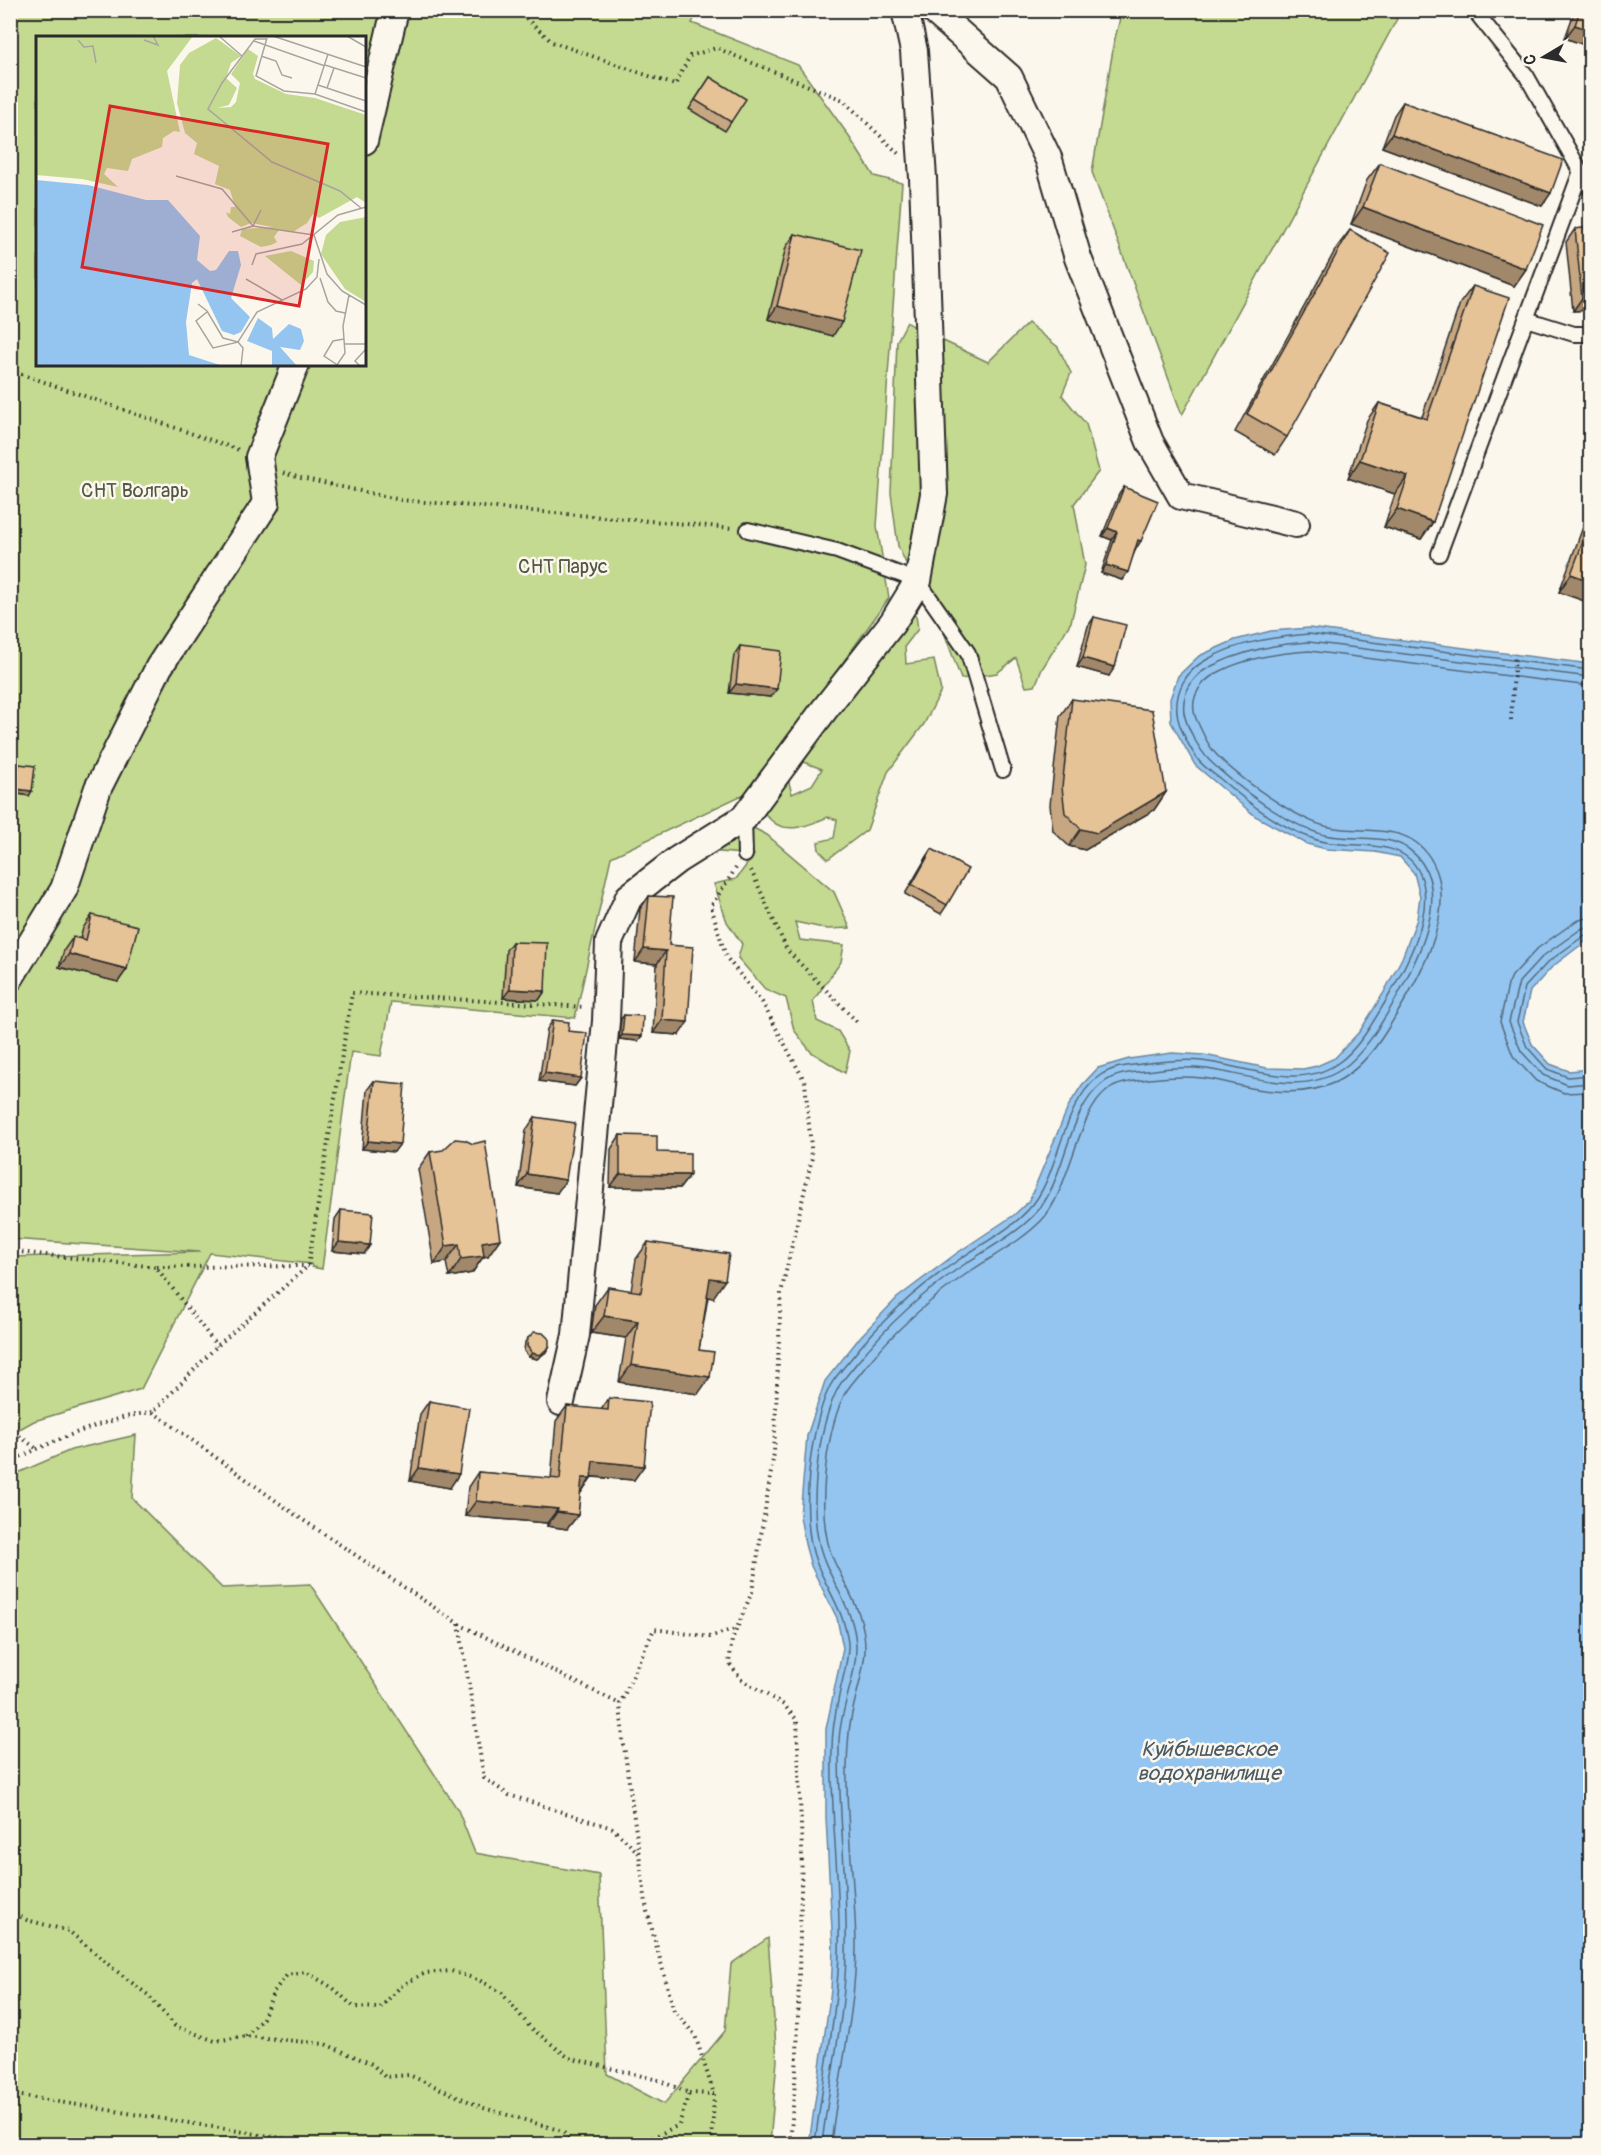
<svg xmlns="http://www.w3.org/2000/svg" width="1601" height="2155" font-family="Pangolin,sans-serif">
<style>
.green{fill:#c3da90;stroke:#77825e;stroke-width:1.5;fill-rule:evenodd}
.water{fill:#94c5f0;stroke:#6a87a1;stroke-width:1.5}
.lines{fill:none;stroke-linecap:round;stroke-linejoin:round}
.shore{stroke:#55697a;stroke-width:1.5}
.service-casing{stroke:#2b2b2b;stroke-width:18}
.minor-casing{stroke:#2b2b2b;stroke-width:30}
.path{stroke:#2b2b2b;stroke-width:4;stroke-dasharray:1.5 4.5;stroke-linecap:butt}
.service{stroke:#fbf7ec;stroke-width:14}
.minor{stroke:#fbf7ec;stroke-width:26}
.wall{fill:#c6a782;stroke:#2b2b2b;stroke-width:1.5}
.shaded-wall{fill:#a1886a;stroke:#2b2b2b;stroke-width:1.5}
.building{fill:#e6c297;stroke:#2b2b2b;stroke-width:1.5}
.labels{text-anchor:middle;stroke-width:5;stroke-linejoin:round;paint-order:stroke}
.park-label{font-size:20px;fill:#515744;stroke:#fbf7ec}
.water-label{font-size:21px;font-style:italic;fill:#4a5966;stroke:#fbf7ec}
.inset-road{fill:none;stroke:#a8a59f;stroke-width:1.5}
.view{fill:#d62828;fill-opacity:0.15;stroke:#d62828;stroke-width:3}
.inset-edge{fill:none;stroke:#2b2b2b;stroke-width:3}
</style>
<rect width="100%" height="100%" fill="#fbf7ec"/>
<filter id="ink" filterUnits="userSpaceOnUse"><feTurbulence type="fractalNoise" baseFrequency=".0167" numOctaves="2"/><feDisplacementMap in="SourceGraphic" scale="12" xChannelSelector="R" yChannelSelector="G"/><feConvolveMatrix kernelMatrix="1 2 1 2 8 2 1 2 1" color-interpolation-filters="sRGB"/></filter>
<g filter="url(#ink)">
<g class="green">
<path d="M 1386,10 L 1397,19 L 1182,415 L 1092,172 L 1115,38 L 1122,11 Z"/>
<path d="M 10,11 L 698,11 L 692,23 L 798,65 L 846,132 L 874,176 L 902,183 L 877,526 L 889,598 L 751,791 L 611,857 L 575,1018 L 391,1002 L 381,1056 L 351,1052 L 322,1269 L 312,1267 L 311,1264 L 210,1253 L 141,1389 L 34,1421 L 11,1434 L 11,1257 L 200,1252 L 11,1239 ZM 38,38 L 364,38 L 364,364 L 38,364 Z"/>
<path d="M 907,322 L 916,328 L 988,362 L 1028,323 L 1058,347 L 1071,373 L 1062,395 L 1086,424 L 1099,471 L 1074,504 L 1085,565 L 1071,622 L 1042,669 L 1035,686 L 1026,687 L 1016,658 L 997,673 L 961,679 L 941,624 L 923,600 L 898,546 L 891,493 L 897,341 Z"/>
<path d="M 890,610 L 916,616 L 918,629 L 905,646 L 906,664 L 934,660 L 941,691 L 924,724 L 888,772 L 867,830 L 828,859 L 819,850 L 818,842 L 834,838 L 837,820 L 828,817 C 812,824 787,835 772,821 C 767,817 763,811 759,806 L 788,779 L 792,794 L 812,785 L 822,769 L 798,760 Z"/>
<path d="M 730,816 L 767,835 L 834,892 L 850,928 L 828,929 L 795,922 L 800,940 L 844,945 L 841,962 L 813,1001 L 817,1021 L 838,1031 L 850,1051 L 845,1073 L 811,1052 L 794,1030 L 786,998 L 765,989 L 738,958 L 742,944 L 727,922 L 714,884 L 736,879 L 754,855 L 709,851 Z"/>
<path d="M 136,1435 L 132,1498 L 222,1588 L 310,1584 L 458,1810 L 475,1853 L 599,1875 L 607,2074 L 664,2104 L 725,2031 L 731,1964 L 768,1938 L 777,2060 L 770,2144 L 11,2144 L 11,1476 L 71,1450 Z"/>
</g>
<path class="water" d="M 1309,628 L 1590,664 L 1590,938 L 1552,967 L 1530,991 L 1523,1022 L 1532,1044 L 1550,1064 L 1569,1071 L 1590,1069 L 1590,2144 L 809,2144 L 831,1990 L 833,1949 L 826,1818 L 826,1729 L 843,1648 L 837,1618 L 811,1566 L 805,1544 L 800,1516 L 807,1436 L 825,1381 L 861,1336 L 897,1298 L 957,1253 L 1014,1215 L 1029,1201 L 1069,1105 L 1082,1085 L 1098,1068 L 1129,1059 L 1172,1053 L 1204,1055 L 1267,1068 L 1303,1069 L 1317,1066 L 1335,1058 L 1360,1031 L 1383,994 L 1402,958 L 1417,919 L 1420,896 L 1414,873 L 1400,857 L 1375,852 L 1326,849 L 1307,844 L 1255,816 L 1195,765 L 1171,722 L 1170,699 L 1178,676 L 1199,656 L 1235,640 L 1271,631 Z"/>
<g class="lines">
<g class="shore">
<path d="M 1590,917 L 1576,921 L 1538,948 L 1512,976 L 1508,985 L 1500,1022 L 1513,1056 L 1536,1081 L 1564,1093 L 1590,1092"/>
<path d="M 1590,926 L 1581,929 L 1543,956 L 1519,982 L 1509,1022 L 1521,1051 L 1543,1075 L 1568,1085 L 1590,1083"/>
<path d="M 1590,934 L 1585,935 L 1548,962 L 1525,987 L 1517,1022 L 1527,1047 L 1547,1069 L 1568,1077 L 1590,1075"/>
<path d="M 815,2144 C 822,2081 837,2017 839,1953 C 841,1885 830,1817 832,1749 C 832,1731 835,1714 839,1696 C 842,1679 849,1661 848,1643 C 845,1613 828,1591 817,1564 C 799,1520 809,1428 830,1386 C 835,1377 843,1368 850,1360 C 881,1320 918,1287 960,1259 C 983,1243 1010,1230 1029,1209 C 1060,1176 1060,1107 1098,1077 C 1112,1066 1132,1065 1149,1063 C 1167,1061 1184,1059 1202,1061 C 1245,1066 1299,1091 1338,1063 C 1358,1049 1372,1024 1384,1004 C 1404,970 1437,912 1420,874 C 1402,833 1348,852 1314,839 C 1280,827 1251,805 1224,782 C 1216,775 1206,769 1199,761 C 1191,751 1178,726 1177,713 C 1175,690 1186,671 1206,660 C 1237,642 1274,637 1309,634 L 1590,670"/>
<path d="M 822,2144 C 829,2081 845,2018 846,1954 C 848,1883 838,1812 839,1741 C 840,1709 857,1676 856,1646 C 855,1612 834,1587 823,1557 C 807,1514 817,1431 837,1390 C 841,1381 850,1372 856,1364 C 887,1325 923,1292 965,1264 C 989,1248 1015,1235 1035,1214 C 1066,1182 1066,1111 1103,1083 C 1117,1072 1137,1072 1154,1070 C 1172,1067 1189,1067 1207,1069 C 1250,1075 1301,1097 1342,1069 C 1363,1055 1381,1024 1394,1002 C 1414,966 1449,903 1422,863 C 1399,828 1360,843 1325,835 C 1290,827 1234,785 1209,760 C 1199,749 1187,728 1184,713 C 1181,690 1196,672 1216,664 C 1246,650 1276,644 1309,642 L 1590,677"/>
<path d="M 831,2144 C 838,2078 856,2012 856,1945 C 855,1874 842,1803 849,1733 C 851,1705 864,1678 865,1650 C 866,1616 847,1589 834,1561 C 815,1519 825,1436 844,1395 C 849,1386 857,1378 863,1370 C 894,1330 931,1298 972,1270 C 996,1254 1021,1241 1041,1221 C 1071,1190 1076,1113 1108,1090 C 1119,1082 1136,1081 1149,1079 C 1167,1077 1183,1076 1202,1078 C 1223,1080 1243,1088 1264,1090 C 1324,1098 1356,1080 1387,1030 C 1414,987 1460,913 1433,863 C 1411,820 1368,835 1329,827 C 1298,821 1236,776 1215,753 C 1208,745 1203,734 1199,725 C 1187,704 1196,684 1217,673 C 1245,658 1277,653 1309,651 L 1590,686"/>
</g>
<defs>
<g id="service">
<path d="M 1474,10 L 1526,75 L 1590,188"/>
<path d="M 1526,319 L 1574,334 L 1590,334"/>
<path d="M 748,530 L 837,551 L 918,581 L 968,653 L 1003,770"/>
<path d="M 1439,554 L 1581,171"/>
<path d="M 744,818 L 745,855"/>
</g>
<g id="minor">
<path d="M 933,10 L 1009,77 L 1049,160 L 1078,258 L 1150,442 L 1181,496 L 1296,524"/>
<path d="M 364,141 L 395,10"/>
<path d="M 10,978 L 64,889 L 98,788 L 159,667 L 266,503 L 259,457 L 296,364"/>
<path d="M 561,1402 L 576,1335 L 606,1021 L 609,942 L 629,897 L 677,860 L 744,818 L 824,710 L 893,622 L 918,581 L 934,494 L 923,178 L 914,51 L 905,10"/>
</g>
</defs>
<use href="#service" class="service-casing"/>
<use href="#minor" class="minor-casing"/>
<g class="path">
<path d="M 517,10 L 552,42 L 675,85 L 690,56 L 716,48 L 843,100 L 899,154"/>
<path d="M 10,370 L 239,450"/>
<path d="M 283,473 L 301,478 L 401,500 L 733,528"/>
<path d="M 1511,720 L 1515,654"/>
<path d="M 736,868 L 711,906 L 726,957 L 762,1002 L 805,1082 L 812,1158 L 781,1293 L 774,1453 L 752,1592 L 732,1640 L 729,1663 L 742,1680 L 784,1705 L 797,1720 L 802,1851 L 797,2057 L 790,2144"/>
<path d="M 751,870 L 787,950 L 858,1023"/>
<path d="M 10,1251 L 156,1267 L 217,1346"/>
<path d="M 157,1267 L 308,1266"/>
<path d="M 153,1412 L 297,1516 L 459,1624 L 484,1778 L 509,1795 L 612,1828 L 641,1855"/>
<path d="M 10,1429 L 37,1449"/>
<path d="M 10,1462 C 50,1442 109,1417 153,1412 L 217,1346 L 308,1266 L 352,993 L 585,1007"/>
<path d="M 459,1624 L 620,1704"/>
<path d="M 10,1911 L 27,1920 L 69,1931 L 110,1966 L 148,1995 L 175,2026 L 215,2041 L 246,2036 L 325,2044 L 372,2064 L 385,2077 L 409,2075 L 484,2108 L 562,2131 L 575,2144"/>
<path d="M 246,2036 L 263,2018 L 274,1991 L 287,1975 L 306,1972 L 333,1988 L 354,2007 L 380,2008 L 401,1986 L 425,1973 L 451,1971 L 479,1980 L 502,1993 L 530,2027 L 569,2058 L 658,2080 L 689,2093 L 679,2125 L 639,2144"/>
<path d="M 689,2093 L 714,2094"/>
<path d="M 10,2094 L 318,2144"/>
<path d="M 712,2144 L 714,2094 L 695,2035 L 674,2011 L 647,1911 L 623,1739 L 620,1704 L 654,1629 L 710,1637 L 737,1628"/>
</g>
<use href="#service" class="service"/>
<use href="#minor" class="minor"/>
</g>
<g class="wall">
<path d="M 1575,10 L 1590,10 L 1590,47 L 1565,38 Z"/>
<path d="M 710,77 L 731,122 L 725,131 L 689,109 Z"/>
<path d="M 1403,102 L 1542,206 L 1382,147 L 1394,115 Z"/>
<path d="M 1380,163 L 1526,269 L 1514,286 L 1351,224 L 1367,180 Z"/>
<path d="M 1575,229 L 1590,310 L 1573,311 L 1566,242 Z"/>
<path d="M 1350,230 L 1287,437 L 1275,455 L 1235,432 L 1337,247 Z"/>
<path d="M 795,234 L 833,336 L 768,319 L 786,247 Z"/>
<path d="M 1473,286 L 1433,522 L 1421,539 L 1384,527 L 1395,494 L 1348,478 L 1367,420 L 1379,403 L 1422,417 L 1460,303 Z"/>
<path d="M 1124,487 L 1136,549 L 1122,580 L 1101,573 L 1112,540 L 1102,536 L 1119,494 Z"/>
<path d="M 1590,508 L 1590,603 L 1559,592 Z"/>
<path d="M 1094,617 L 1109,676 L 1077,667 L 1088,626 Z"/>
<path d="M 740,646 L 771,697 L 729,693 L 734,655 Z"/>
<path d="M 1072,699 L 1166,792 L 1154,810 L 1085,850 L 1069,846 L 1053,831 L 1050,805 L 1060,716 Z"/>
<path d="M 19,764 L 29,796 L 13,793 L 16,768 Z"/>
<path d="M 932,849 L 947,905 L 941,914 L 905,894 L 926,858 Z"/>
<path d="M 649,896 L 669,945 L 679,1035 L 653,1033 L 657,964 L 635,962 L 640,909 Z"/>
<path d="M 92,915 L 127,969 L 118,982 L 59,967 L 64,950 L 73,937 L 80,939 L 83,928 Z"/>
<path d="M 512,942 L 545,991 L 539,1000 L 503,998 L 506,950 Z"/>
<path d="M 624,1015 L 638,1041 L 619,1039 L 621,1019 Z"/>
<path d="M 553,1020 L 568,1031 L 581,1078 L 575,1086 L 539,1081 L 547,1029 Z"/>
<path d="M 374,1081 L 394,1152 L 362,1149 L 367,1090 Z"/>
<path d="M 535,1117 L 557,1193 L 518,1187 L 526,1130 Z"/>
<path d="M 620,1135 L 657,1152 L 690,1175 L 680,1188 L 610,1187 L 611,1149 Z"/>
<path d="M 430,1152 L 488,1256 L 483,1257 L 472,1273 L 449,1277 L 446,1262 L 434,1264 L 418,1169 Z"/>
<path d="M 341,1210 L 370,1245 L 364,1254 L 332,1251 L 335,1219 Z"/>
<path d="M 648,1242 L 713,1298 L 708,1297 L 699,1350 L 698,1394 L 619,1382 L 626,1338 L 591,1333 L 595,1305 L 608,1287 L 631,1291 L 636,1259 Z"/>
<path d="M 528,1338 L 549,1347 L 546,1352 L 537,1359 L 529,1357 L 524,1351 L 525,1342 Z"/>
<path d="M 609,1398 L 634,1480 L 591,1477 L 591,1478 L 580,1493 L 578,1515 L 567,1529 L 547,1526 L 547,1523 L 465,1516 L 468,1487 L 478,1472 L 551,1479 L 556,1421 L 567,1406 L 601,1410 Z"/>
<path d="M 429,1401 L 450,1488 L 410,1481 L 420,1414 Z"/>
</g>
<g class="shaded-wall">
<path d="M 1575,25 L 1590,30 L 1590,47 L 1565,38 Z"/>
<path d="M 1392,134 L 1551,193 L 1542,206 L 1382,147 Z"/>
<path d="M 1363,207 L 1526,269 L 1514,286 L 1351,224 Z"/>
<path d="M 1590,297 L 1590,310 L 1573,311 L 1582,298 Z"/>
<path d="M 777,306 L 842,322 L 833,336 L 768,319 Z"/>
<path d="M 1360,460 L 1408,476 L 1395,494 L 1348,478 Z"/>
<path d="M 1397,509 L 1433,522 L 1421,539 L 1384,527 Z"/>
<path d="M 1108,528 L 1117,532 L 1112,540 L 1102,536 Z"/>
<path d="M 1138,540 L 1141,541 L 1136,549 L 1132,548 Z"/>
<path d="M 1106,565 L 1128,572 L 1122,580 L 1101,573 Z"/>
<path d="M 1571,574 L 1590,581 L 1590,603 L 1559,592 Z"/>
<path d="M 1083,658 L 1115,667 L 1109,676 L 1077,667 Z"/>
<path d="M 736,684 L 777,689 L 771,697 L 729,693 Z"/>
<path d="M 16,789 L 32,791 L 29,796 L 13,793 Z"/>
<path d="M 1166,792 L 1154,810 L 1085,850 L 1069,846 L 1081,829 Z"/>
<path d="M 644,949 L 666,951 L 657,964 L 635,962 Z"/>
<path d="M 69,954 L 127,969 L 118,982 L 59,967 Z"/>
<path d="M 510,989 L 545,991 L 539,1000 L 503,998 Z"/>
<path d="M 662,1020 L 688,1022 L 679,1035 L 653,1033 Z"/>
<path d="M 622,1035 L 642,1036 L 638,1041 L 619,1039 Z"/>
<path d="M 545,1073 L 581,1078 L 575,1086 L 539,1081 Z"/>
<path d="M 368,1141 L 400,1144 L 394,1152 L 362,1149 Z"/>
<path d="M 527,1174 L 566,1180 L 557,1193 L 518,1187 Z"/>
<path d="M 620,1174 L 690,1175 L 680,1188 L 610,1187 Z"/>
<path d="M 500,1239 L 488,1256 L 483,1257 L 472,1273 L 449,1277 L 461,1259 L 482,1242 Z"/>
<path d="M 339,1242 L 370,1245 L 364,1254 L 332,1251 Z"/>
<path d="M 459,1244 L 446,1262 L 434,1264 L 446,1246 Z"/>
<path d="M 710,1278 L 725,1280 L 713,1298 L 698,1295 Z"/>
<path d="M 604,1316 L 638,1321 L 626,1338 L 591,1333 Z"/>
<path d="M 549,1347 L 546,1352 L 537,1359 L 529,1357 L 532,1353 Z"/>
<path d="M 631,1365 L 710,1377 L 698,1394 L 619,1382 Z"/>
<path d="M 593,1461 L 644,1466 L 634,1480 L 583,1476 Z"/>
<path d="M 419,1468 L 459,1474 L 450,1488 L 410,1481 Z"/>
<path d="M 582,1478 L 591,1478 L 581,1493 L 572,1492 Z"/>
<path d="M 476,1501 L 558,1509 L 547,1523 L 465,1516 Z"/>
<path d="M 557,1512 L 578,1515 L 567,1529 L 547,1526 Z"/>
</g>
<g class="building">
<path d="M 1580,10 L 1590,10 L 1590,30 L 1575,25 Z"/>
<path d="M 710,77 L 746,99 L 731,122 L 695,100 Z"/>
<path d="M 1403,102 L 1563,160 L 1551,193 L 1392,134 Z"/>
<path d="M 1380,163 L 1543,225 L 1526,269 L 1363,207 Z"/>
<path d="M 1590,227 L 1590,297 L 1582,298 L 1575,229 Z"/>
<path d="M 1350,230 L 1390,253 L 1287,437 L 1247,414 Z"/>
<path d="M 795,234 L 861,250 L 842,322 L 777,306 Z"/>
<path d="M 1473,286 L 1509,298 L 1433,522 L 1397,509 L 1408,476 L 1360,460 L 1379,403 L 1427,419 Z"/>
<path d="M 1124,487 L 1158,501 L 1141,541 L 1138,540 L 1128,572 L 1106,565 L 1117,532 L 1108,528 Z"/>
<path d="M 1590,523 L 1590,581 L 1571,574 Z"/>
<path d="M 1094,617 L 1126,625 L 1115,667 L 1083,658 Z"/>
<path d="M 740,646 L 781,651 L 777,689 L 736,684 Z"/>
<path d="M 1072,699 L 1152,710 L 1166,792 L 1097,833 L 1081,829 L 1065,813 L 1062,787 Z"/>
<path d="M 19,764 L 35,766 L 32,791 L 16,789 Z"/>
<path d="M 932,849 L 968,869 L 947,905 L 912,885 Z"/>
<path d="M 649,896 L 673,897 L 669,945 L 693,947 L 688,1022 L 662,1020 L 666,951 L 644,949 Z"/>
<path d="M 92,915 L 138,926 L 127,969 L 69,954 L 73,937 L 86,940 Z"/>
<path d="M 512,942 L 547,943 L 545,991 L 510,989 Z"/>
<path d="M 624,1015 L 643,1016 L 642,1036 L 622,1035 Z"/>
<path d="M 553,1020 L 569,1022 L 568,1031 L 587,1033 L 581,1078 L 545,1073 Z"/>
<path d="M 374,1081 L 405,1084 L 400,1144 L 368,1141 Z"/>
<path d="M 535,1117 L 575,1123 L 566,1180 L 527,1174 Z"/>
<path d="M 620,1135 L 657,1136 L 657,1152 L 690,1153 L 690,1175 L 620,1174 Z"/>
<path d="M 455,1139 L 465,1140 L 473,1144 L 485,1141 L 500,1239 L 482,1242 L 484,1256 L 461,1259 L 459,1244 L 446,1246 L 430,1152 L 443,1150 Z"/>
<path d="M 341,1210 L 373,1213 L 370,1245 L 339,1242 Z"/>
<path d="M 648,1242 L 729,1254 L 725,1280 L 710,1278 L 699,1350 L 714,1352 L 710,1377 L 631,1365 L 638,1321 L 604,1316 L 608,1287 L 641,1292 Z"/>
<path d="M 534,1332 L 543,1333 L 549,1339 L 549,1347 L 540,1355 L 532,1353 L 527,1346 L 528,1338 Z"/>
<path d="M 609,1398 L 650,1402 L 644,1466 L 593,1461 L 591,1478 L 582,1478 L 578,1515 L 557,1512 L 558,1509 L 476,1501 L 478,1472 L 560,1479 L 567,1406 L 608,1410 Z"/>
<path d="M 429,1401 L 469,1408 L 459,1474 L 419,1468 Z"/>
</g>
</g>
<g class="labels">
<g class="park-label">
<text x="135" y="497">СНТ Волгарь</text>
<text x="563" y="573">СНТ Парус</text>
</g>
<g class="water-label">
<text x="1209" y="1756">Куйбышевское<tspan x="1209" dy="24">водохранилище</tspan></text>
</g>
</g>
<g transform="translate(36 36)">
<rect width="330" height="330" fill="#fbf7ec"/>
<path d="M 0,0 L 157,0 L 131,35 L 144,96 L 138,95 L 127,102 L 126,111 L 96,123 L 92,135 L 71,132 L 68,138 L 82,151 L 46,143 L 0,139 ZM 180,2 L 205,20 L 195,27 L 190,42 L 201,52 L 193,69 L 181,72 L 195,71 L 200,66 L 204,47 L 195,38 L 212,13 L 222,20 L 217,38 L 219,43 L 250,58 L 279,62 L 330,79 L 330,167 L 321,161 L 283,182 L 277,178 L 271,187 L 257,196 L 243,194 L 238,201 L 241,206 L 235,209 L 225,211 L 204,200 L 206,193 L 236,191 L 215,187 L 205,191 L 192,181 L 190,176 L 194,178 L 195,171 L 199,171 L 194,154 L 179,148 L 183,130 L 158,118 L 161,107 L 149,97 L 141,67 L 144,29 L 153,17 ZM 330,181 L 330,266 L 309,253 L 285,218 L 290,199 L 304,186 ZM 255,215 L 278,225 L 277,236 L 265,249 L 229,220 Z" fill="#c3da90"/>
<path d="M 0,144 L 52,149 L 110,164 L 132,164 L 164,200 L 161,224 L 174,235 L 180,234 L 193,215 L 202,215 L 205,229 L 195,262 L 214,281 L 205,296 L 198,299 L 186,295 L 161,243 L 156,247 L 150,286 L 153,319 L 187,330 L 0,330 ZM 222,282 L 236,292 L 237,303 L 253,288 L 265,293 L 268,305 L 264,314 L 244,311 L 261,330 L 236,330 L 236,315 L 211,305 Z" fill="#94c5f0"/>
<path class="inset-road" d="M 183,0 L 206,20M 237,0 L 330,31M 311,0 L 330,11M 231,2 L 220,40 L 248,55 L 279,58 L 330,76M 231,3 L 219,3 L 186,47 L 172,73 L 236,126 L 304,155 L 325,172M 42,4 L 48,11 L 57,10 L 60,27M 108,4 L 122,9 L 117,0M 218,5 L 289,30M 225,20 L 240,25 L 246,39 L 256,42M 289,29 L 330,42M 282,49 L 330,65M 291,52 L 298,32M 279,58 L 292,18M 140,140 L 186,153 L 217,190 L 278,199M 196,196 L 217,190 L 225,174M 278,199 L 291,238 L 306,255 L 330,269M 216,229 L 220,218 L 266,208 L 302,179 L 330,171M 284,242 L 292,266 L 300,275 L 309,277M 210,243 L 246,264M 162,268 L 171,275 L 187,302 L 202,306 L 221,276 L 270,253 L 281,241 L 283,223M 171,276 L 160,285 L 177,312 L 202,306 L 207,312 L 205,330M 308,308 L 330,308M 301,329 L 309,317 L 307,290 L 313,259M 303,330 L 288,320 L 297,305 L 308,303M 324,330 L 319,325 L 330,313"/>
<path class="view" d="M 74,70 L 292,108 L 263,270 L 46,231 Z"/>
<rect width="330" height="330" class="inset-edge"/>
</g>
<rect width="1601" height="2155" fill="none" stroke="#fbf7ec" stroke-width="36"/>
<rect x="18" y="18" width="1565" height="2119" fill="none" stroke="#2b2b2b" stroke-width="2" filter="url(#ink)"/>
<g transform="translate(1544 57) rotate(260)" stroke="#fbf7ec" stroke-width="4.5" paint-order="stroke">
<path d="M0-4.5L10 22L0 15L-10 22Z" fill="#2b2b2b"/>
<text y="-9" font-size="16" font-weight="bold" text-anchor="middle" fill="#2b2b2b">С</text>
</g>
</svg>
